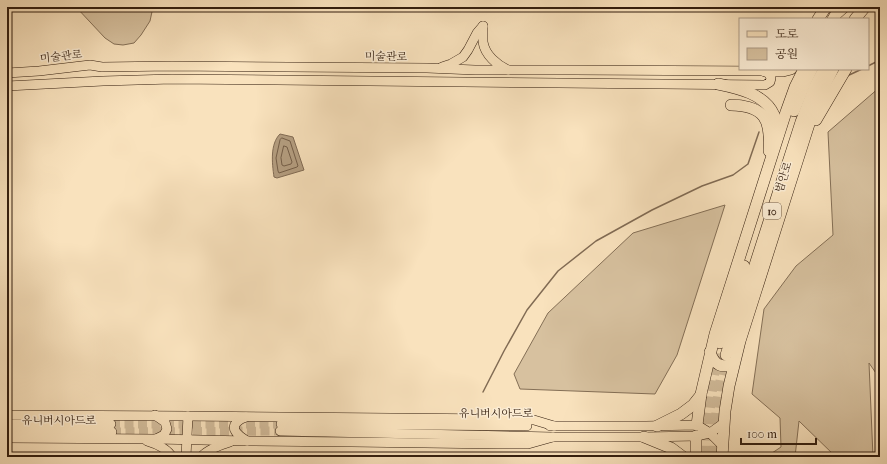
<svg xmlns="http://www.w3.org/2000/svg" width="887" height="464" font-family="'IM FELL French Canon','Noto Serif KR',serif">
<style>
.green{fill:#d7c19f;stroke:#846f56}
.water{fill:#b59f82;stroke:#816b54}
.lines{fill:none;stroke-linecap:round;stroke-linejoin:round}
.shore{stroke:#745e48;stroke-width:1}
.stream{stroke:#816b54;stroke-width:1.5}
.major-tunnel{stroke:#d1bb9a;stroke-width:9;stroke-dasharray:9 4.5;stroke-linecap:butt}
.highway-tunnel{stroke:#d1bb9a;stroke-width:11;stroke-dasharray:11 5.5;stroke-linecap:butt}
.major-casing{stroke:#321d0e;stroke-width:10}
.highway-casing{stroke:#321d0e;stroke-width:12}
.major{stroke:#f9e2bd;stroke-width:9}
.highway{stroke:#f9e2bd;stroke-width:11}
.labels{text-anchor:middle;stroke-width:3;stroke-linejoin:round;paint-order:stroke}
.shield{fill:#fbecd4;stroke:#6e5b49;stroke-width:1}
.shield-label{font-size:10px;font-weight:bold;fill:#321d0e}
.street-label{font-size:11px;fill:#321d0e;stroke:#fbecd4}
</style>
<rect width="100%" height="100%" fill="#f9e2bd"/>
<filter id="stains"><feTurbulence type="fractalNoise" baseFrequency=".005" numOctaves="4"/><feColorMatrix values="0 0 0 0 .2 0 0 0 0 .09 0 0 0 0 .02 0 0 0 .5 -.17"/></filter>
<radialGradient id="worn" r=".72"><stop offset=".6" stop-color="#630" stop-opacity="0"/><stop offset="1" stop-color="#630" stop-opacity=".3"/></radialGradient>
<g class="green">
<path d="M 76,7 L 153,7 L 150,21 L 141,35 L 134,43 L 123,45 L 114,44 L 105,38 Z"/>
<path d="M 880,87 L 880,379 L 869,363 L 873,457 L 836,457 L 799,421 L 795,457 L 766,457 L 781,447 L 780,418 L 752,394 L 764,309 L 796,266 L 833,235 L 828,132 Z"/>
<path d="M 725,205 L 677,355 L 655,394 L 520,389 L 514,374 L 548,313 L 633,233 Z"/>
</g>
<path class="water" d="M 280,134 L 293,137 L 304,170 L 277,178 L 274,177 C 272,163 270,144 280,134 Z"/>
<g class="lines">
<g class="shore">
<path d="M 282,138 L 290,141 L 298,166 L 297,167 L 279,173 L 278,171 L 276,158 L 280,140 Z"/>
<path d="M 284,146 L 287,147 L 292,162 L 291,164 L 284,166 L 282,165 L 281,158 Z"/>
</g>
<g class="stream">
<path d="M 868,66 L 880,60"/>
<path d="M 847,76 L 862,69"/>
<path d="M 483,392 L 504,351 L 527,310 L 558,271 L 596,241 L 652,210 L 702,186 L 733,175 L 748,164 L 759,132"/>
</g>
<g class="major-tunnel">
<path d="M 111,424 L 281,424"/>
<path d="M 112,432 L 280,431"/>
</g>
<g class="highway-tunnel">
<path d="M 707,457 C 707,422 711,388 717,353"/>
<path d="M 715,457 C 715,423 718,390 726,356"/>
</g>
<defs>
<g id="major">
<path d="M 483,26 C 483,31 483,37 483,42 C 485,55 497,65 508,70"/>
<path d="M 442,67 L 451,64 L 463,57 L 468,50 L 477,33 L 483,26"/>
<path d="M 7,73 L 39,71 L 90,65 L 102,67 L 172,66 L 427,68 L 475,70 L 574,70 L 765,71 L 769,74 L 771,78 L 770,82 L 765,85 L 172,79 L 103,81 L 7,86"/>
<path d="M 7,415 L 188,416 L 499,419 L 534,420 L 554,426"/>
<path d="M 155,415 L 165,422 L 167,429 L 164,435 L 156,439"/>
<path d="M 246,417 C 243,418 239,420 237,422 C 229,430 241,437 247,441"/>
<path d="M 7,424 L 111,424"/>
<path d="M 281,424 L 527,426"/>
<path d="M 550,426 L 646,426 L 697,425 L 710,433 L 723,446"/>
<path d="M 7,431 L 112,432"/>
<path d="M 280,431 L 553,437 L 644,437 L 696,436 L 710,433 L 724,423"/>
<path d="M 7,438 L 156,439 L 247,441 L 352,442 L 498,444 L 528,444 L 553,437"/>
<path d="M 147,441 C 157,444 167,448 172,457"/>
<path d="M 186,457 L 188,416"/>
<path d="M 201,457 C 208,449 220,445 230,442"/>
</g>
<g id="highway">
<path d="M 818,19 L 826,7"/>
<path d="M 833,19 L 836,14 L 844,7"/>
<path d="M 855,19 L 865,7"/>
<path d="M 765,71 L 783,71 L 791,69"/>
<path d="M 718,84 C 738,88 765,94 774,115 C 777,121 777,127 778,134"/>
<path d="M 731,105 C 765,106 771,119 769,151"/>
<path d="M 794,111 L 806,81 L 812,69"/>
<path d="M 816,120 L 846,69"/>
<path d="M 720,343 L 744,266"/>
<path d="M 710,352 C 714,365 723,370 734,362"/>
<path d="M 726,355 L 801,122 L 815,86 L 824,69"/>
<path d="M 697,425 L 701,394 L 715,334 L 786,112 L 795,87 L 804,69"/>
<path d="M 657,426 L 681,414 L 693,405 L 701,395"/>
<path d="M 696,436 L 696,457"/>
<path d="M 644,437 L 671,448 L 683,457"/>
<path d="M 722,457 L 725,411 L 729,386 L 740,341 L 810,121 L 819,97 L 833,69"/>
</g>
</defs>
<use href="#major" class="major-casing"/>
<use href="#highway" class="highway-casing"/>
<use href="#major" class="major"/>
<use href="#highway" class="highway"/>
</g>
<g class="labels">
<rect class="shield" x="763" y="203" width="18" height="16" rx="3"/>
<g class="shield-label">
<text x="772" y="215">10</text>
</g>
<g class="street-label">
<text transform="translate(61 56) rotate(-6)" y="4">미술관로</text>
<text transform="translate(386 56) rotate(1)" y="4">미술관로</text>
<text transform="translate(783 177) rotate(-72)" y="4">범안로</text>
<text x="496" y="417">유니버시아드로</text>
<text x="59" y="424">유니버시아드로</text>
</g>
</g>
<rect width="887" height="464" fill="none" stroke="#f9e2bd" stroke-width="24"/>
<rect x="8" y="8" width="871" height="448" fill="none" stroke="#321d0e" stroke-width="2"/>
<rect x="12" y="12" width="863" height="440" fill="none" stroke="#321d0e"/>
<rect x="739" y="18" width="130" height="52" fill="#fbecd4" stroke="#ab9985"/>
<rect x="747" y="31" width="20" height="6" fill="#f9e2bd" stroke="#ab9985"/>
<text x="775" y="38" font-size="12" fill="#321d0e">도로</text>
<rect x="747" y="48" width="20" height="12" fill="#d7c19f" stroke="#ab9985"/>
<text x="775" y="58" font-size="12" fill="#321d0e">공원</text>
<path d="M741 438v6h75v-6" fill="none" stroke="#321d0e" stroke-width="2"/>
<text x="747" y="438" font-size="12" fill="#321d0e" stroke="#fbecd4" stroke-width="3" paint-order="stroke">100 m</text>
<rect width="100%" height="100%" filter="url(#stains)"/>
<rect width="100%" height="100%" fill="url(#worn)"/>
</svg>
